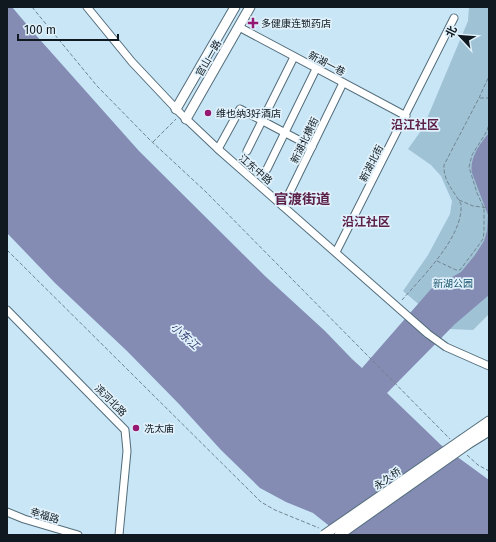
<svg xmlns="http://www.w3.org/2000/svg" width="496" height="542" font-family="'Fira Sans','Noto Sans SC',sans-serif">
<style>
.green{fill:#a0c2d5}
.water{fill:#848cb4}
.lines{fill:none;stroke-linecap:round;stroke-linejoin:round}
.minor-casing{stroke:#536d7b;stroke-width:9}
.major-casing{stroke:#536d7b;stroke-width:11}
.path{stroke:#708490;stroke-width:1;stroke-dasharray:4 2;stroke-linecap:butt}
.minor{stroke:#fff;stroke-width:7}
.major{stroke:#fff;stroke-width:9}
.major-bridge-casing{stroke:#536d7b;stroke-width:11;stroke-linecap:butt}
.major-bridge{stroke:#fff;stroke-width:9}
.poi-dot{fill:#951872;stroke:#e0f1fb;stroke-width:1.5}
.labels{text-anchor:middle;stroke-width:3.5;stroke-linejoin:round;paint-order:stroke}
.poi-label{font-size:10px;fill:#0f191f;stroke:#e0f1fb;text-anchor:start}
.street-label{font-size:10px;fill:#0f191f;stroke:#e0f1fb}
.park-label{font-size:10px;fill:#19536d;stroke:#e0f1fb}
.water-label{font-size:11px;font-style:italic;fill:#343a6f;stroke:#e0f1fb}
.quarter-label{font-size:12px;font-weight:bold;fill:#5c2149;stroke:#e0f1fb}
.district-label{font-size:14px;font-weight:bold;fill:#5c2149;stroke:#e0f1fb}
</style>
<rect width="100%" height="100%" fill="#c9e6f6"/>
<path class="green" d="M 469,7 L 489,7 L 489,314 L 473,330 L 448,329 L 403,291 L 428,255 L 450,214 L 452,201 L 441,176 L 431,165 L 408,149 L 423,128 L 468,21 Z"/>
<path class="water" d="M 7,7 L 12,7 L 34,33 L 139,151 L 265,276 L 325,331 L 352,359 L 362,368 L 431,289 L 461,272 L 475,255 L 484,241 L 487,231 L 488,215 L 472,173 C 469,159 480,143 489,133 L 489,295 L 455,324 L 387,393 L 441,445 L 489,480 L 489,535 L 338,535 L 337,532 L 313,513 L 286,502 L 260,488 L 221,450 L 179,404 L 127,351 L 55,283 L 7,233 Z"/>
<g class="lines">
<defs>
<g id="minor">
<path d="M 87,7 L 132,62 L 181,114 L 218,149 L 428,334 L 446,347 L 489,366"/>
<path d="M 239,27 L 406,116"/>
<path d="M 218,149 L 240,109 L 312,147"/>
<path d="M 247,151 L 294,57"/>
<path d="M 267,169 L 316,69"/>
<path d="M 283,206 L 343,83"/>
<path d="M 336,252 L 454,18"/>
<path d="M 7,310 L 125,430 L 127,451 L 119,535"/>
<path d="M 7,512 L 24,519 L 78,535"/>
</g>
<g id="major">
<path d="M 176,109 L 235,7"/>
<path d="M 186,119 L 250,7"/>
<path d="M 463,439 L 489,421"/>
<path d="M 468,444 L 489,431"/>
</g>
</defs>
<use href="#minor" class="minor-casing"/>
<use href="#major" class="major-casing"/>
<g class="path">
<path d="M 32,7 L 97,86 L 149,139 L 205,191 L 450,439"/>
<path d="M 480,98 L 489,98"/>
<path d="M 153,142 L 176,119"/>
<path d="M 459,200 L 473,206 L 489,208"/>
<path d="M 7,250 L 261,502 L 275,510 L 319,528"/>
<path d="M 437,261 L 456,270 L 460,270 L 478,246 L 483,239 L 484,232 L 484,208 L 477,193 L 469,167 L 472,155 L 487,131 L 489,124"/>
<path d="M 402,300 C 422,277 464,236 461,204 C 454,191 443,181 444,165 L 479,98 L 489,76"/>
<path d="M 467,455 L 478,465 L 489,471"/>
</g>
<use href="#minor" class="minor"/>
<use href="#major" class="major"/>
<defs>
<g id="major-bridge">
<path d="M 324,535 L 463,439"/>
<path d="M 339,535 L 468,444"/>
</g>
</defs>
<use href="#major-bridge" class="major-bridge-casing"/>
<use href="#major-bridge" class="major-bridge"/>
</g>
<g class="poi-dot">
<path d="M251 17h4v4h4v4h-4v4h-4v-4h-4v-4h4z"/>
<circle cx="208" cy="113" r="4"/>
<circle cx="136" cy="428" r="4"/>
</g>
<g class="labels">
<g class="poi-label">
<text x="261" y="27">多健康连锁药店</text>
<text x="216" y="117">维也纳3好酒店</text>
<text x="144" y="432">冼太庙</text>
</g>
<g class="street-label">
<text transform="translate(208 58) rotate(-60)" y="4">官山一路</text>
<text transform="translate(327 63) rotate(28)" y="4">新湖一巷</text>
<text transform="translate(304 140) rotate(-64)" y="4">新湖北横街</text>
<text transform="translate(371 163) rotate(-63)" y="4">新湖北街</text>
<text transform="translate(256 169) rotate(41)" y="4">江东中路</text>
<text transform="translate(111 400) rotate(45)" y="4">滨河北路</text>
<text transform="translate(387 478) rotate(-35)" y="4">永久桥</text>
<text transform="translate(45 515) rotate(17)" y="4">幸福路</text>
</g>
<g class="park-label">
<text x="453" y="287">新湖公园</text>
</g>
<g class="water-label">
<text transform="translate(185 336) rotate(42)" y="4">小东江</text>
</g>
<g class="quarter-label">
<text x="415" y="129">沿江社区</text>
<text x="366" y="226">沿江社区</text>
</g>
<g class="district-label">
<text x="302" y="204">官渡街道</text>
</g>
</g>
<rect width="496" height="542" fill="none" stroke="#0f191f" stroke-width="16"/>
<g transform="translate(460 36) rotate(296)" stroke="#e0f1fb" stroke-width="3" paint-order="stroke">
<path d="M0-3L7 15L0 10L-7 15Z" fill="#0f191f"/>
<text y="-6" font-size="11" font-weight="bold" text-anchor="middle" fill="#0f191f">北</text>
</g>
<path d="M18 34v6h100v-6" fill="none" stroke="#0f191f" stroke-width="2"/>
<text x="24" y="34" font-size="12" fill="#0f191f" stroke="#e0f1fb" stroke-width="3" paint-order="stroke">100 m</text>
</svg>
